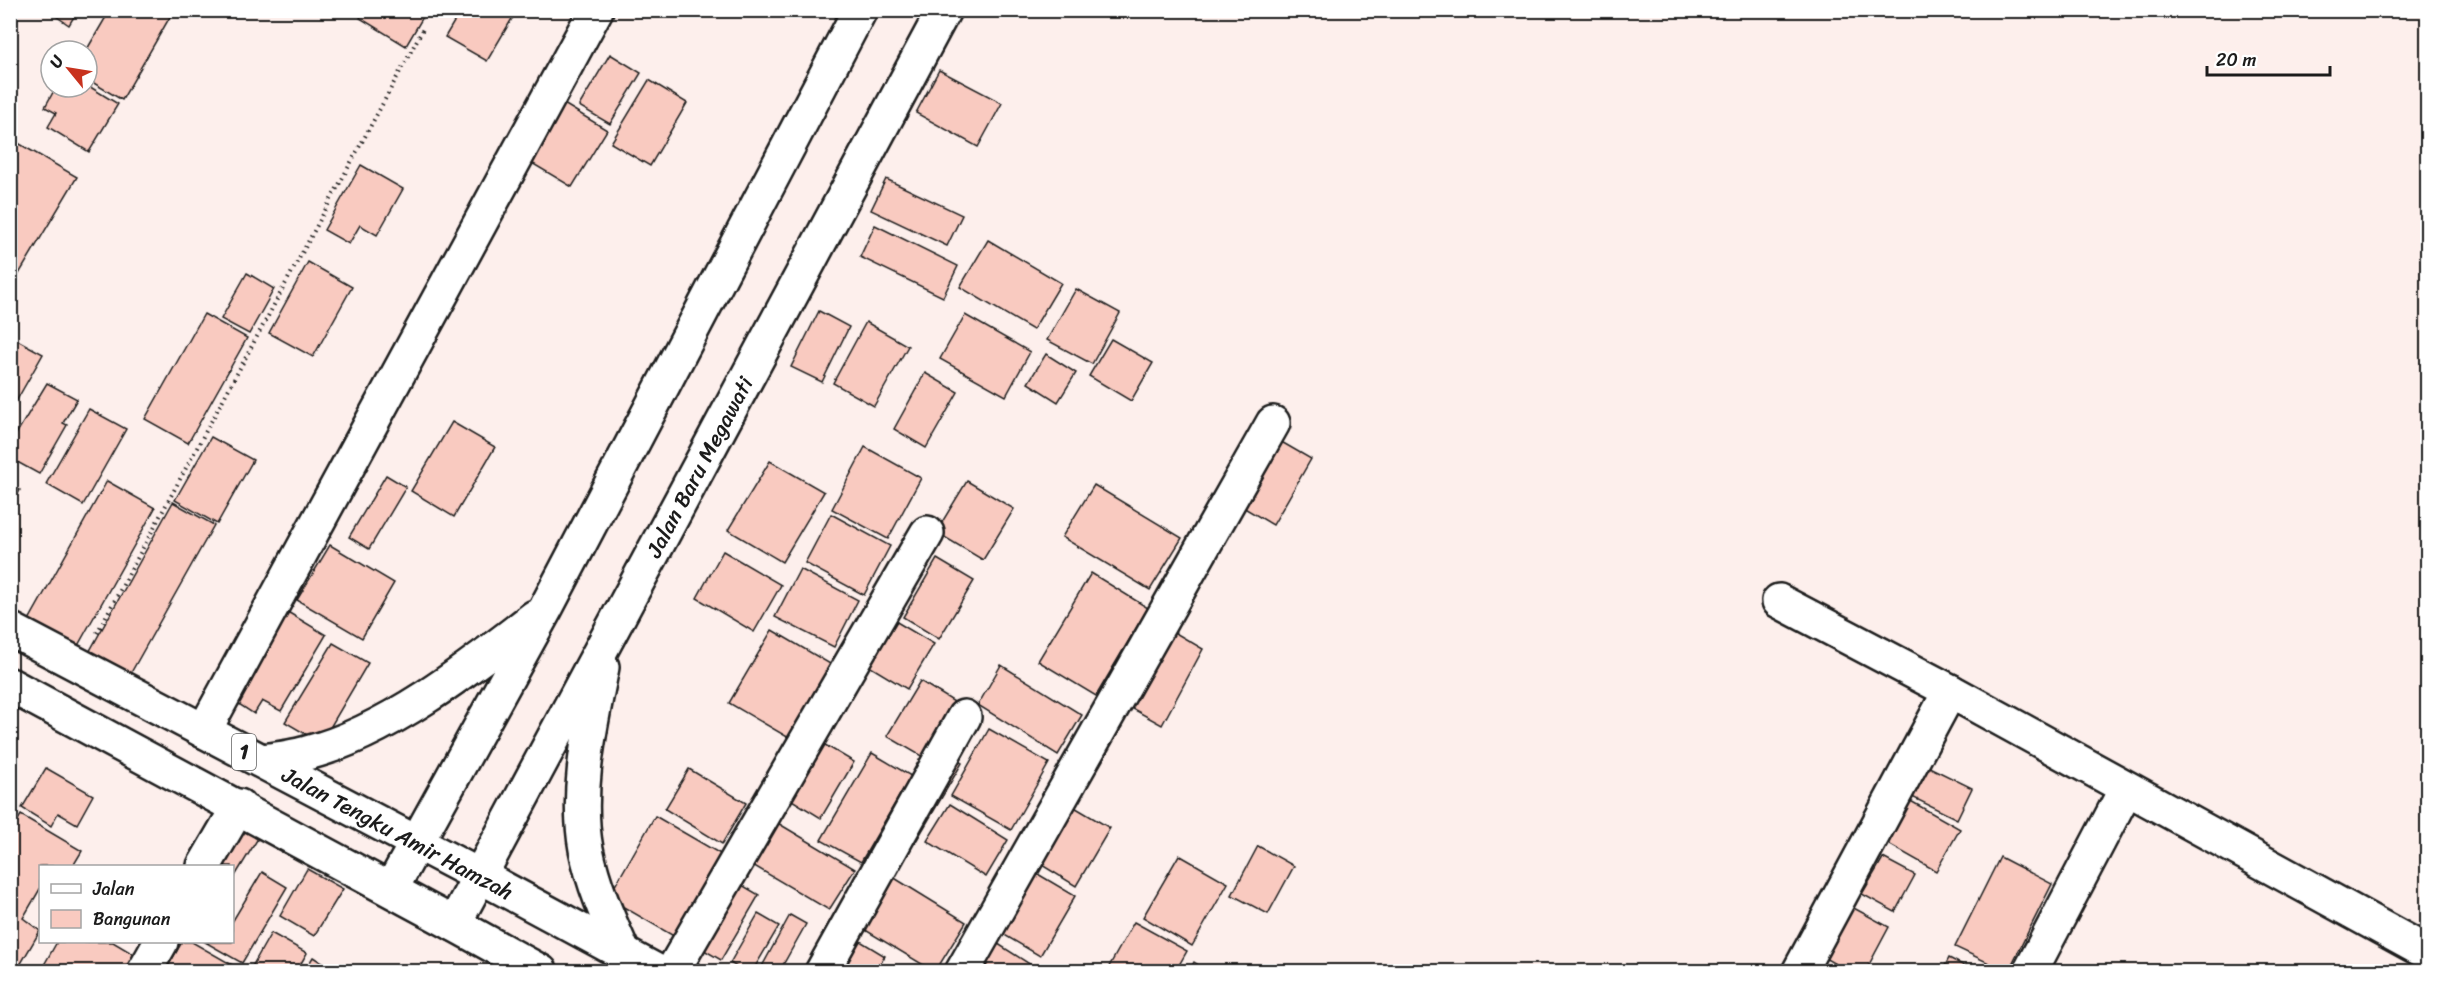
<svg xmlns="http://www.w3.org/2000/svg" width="2438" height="982" font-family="Sriracha,sans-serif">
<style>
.building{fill:#f9cac0;stroke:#1c1c1c;stroke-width:1.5}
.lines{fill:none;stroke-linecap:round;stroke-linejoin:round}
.minor-casing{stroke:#1c1c1c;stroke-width:38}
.primary-casing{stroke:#1c1c1c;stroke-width:38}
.trunk-casing{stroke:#1c1c1c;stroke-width:38}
.path{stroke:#1c1c1c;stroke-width:4;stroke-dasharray:1.5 4.5;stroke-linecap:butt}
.minor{stroke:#fff;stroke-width:33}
.primary{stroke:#fff;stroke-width:33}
.trunk{stroke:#fff;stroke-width:33}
.labels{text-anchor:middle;stroke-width:4.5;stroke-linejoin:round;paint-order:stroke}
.shield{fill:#fff;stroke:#606060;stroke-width:1.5}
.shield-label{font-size:21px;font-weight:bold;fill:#1c1c1c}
.street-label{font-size:22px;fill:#1c1c1c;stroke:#fff}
</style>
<rect width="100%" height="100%" fill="#fdefec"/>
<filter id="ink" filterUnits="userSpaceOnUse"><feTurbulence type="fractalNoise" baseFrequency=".0167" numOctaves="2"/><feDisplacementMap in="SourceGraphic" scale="12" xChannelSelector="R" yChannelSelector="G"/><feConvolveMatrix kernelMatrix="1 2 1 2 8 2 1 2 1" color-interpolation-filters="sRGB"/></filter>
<g filter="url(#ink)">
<g class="building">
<path d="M 47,10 L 78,10 L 69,25 Z"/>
<path d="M 110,10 L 174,10 L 122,100 L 87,79 L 86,51 Z"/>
<path d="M 364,10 L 427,10 L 406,46 L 360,18 Z"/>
<path d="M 461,10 L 516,12 L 487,61 L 445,37 Z"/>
<path d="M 610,54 L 641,73 L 610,124 L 579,106 Z"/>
<path d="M 939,70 L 1002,103 L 978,147 L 916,113 Z"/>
<path d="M 649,80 L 687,103 L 650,166 L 611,143 Z"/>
<path d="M 87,85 L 118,104 L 89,152 L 48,127 L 56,113 L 45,107 L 56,87 Z"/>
<path d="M 559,101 L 607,130 L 572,187 L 525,159 Z"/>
<path d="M 18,143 L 77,177 L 10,289 L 10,155 Z"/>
<path d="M 361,165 L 403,189 L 377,235 L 360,225 L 349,244 L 324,230 Z"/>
<path d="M 886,179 L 962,215 L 947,246 L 871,210 Z"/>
<path d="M 875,225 L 958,266 L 943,297 L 860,257 Z"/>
<path d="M 988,240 L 1061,283 L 1033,330 L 960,287 Z"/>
<path d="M 308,262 L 352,287 L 313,357 L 269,333 Z"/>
<path d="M 247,273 L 274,289 L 249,334 L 221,319 Z"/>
<path d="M 1076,289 L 1120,313 L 1092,364 L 1047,340 Z"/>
<path d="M 819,311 L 849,327 L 822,382 L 791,367 Z"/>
<path d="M 204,314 L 247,338 L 188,443 L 145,419 Z"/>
<path d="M 965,315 L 1030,352 L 1006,396 L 940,359 Z"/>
<path d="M 866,322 L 908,346 L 874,406 L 833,383 Z"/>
<path d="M 10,336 L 43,354 L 10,412 Z"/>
<path d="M 1111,339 L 1153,363 L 1131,401 L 1089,376 Z"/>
<path d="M 1046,354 L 1076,373 L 1058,402 L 1028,383 Z"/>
<path d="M 925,373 L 958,392 L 926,448 L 894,429 Z"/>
<path d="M 47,383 L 77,399 L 63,423 L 67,425 L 39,474 L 10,458 L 10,444 Z"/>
<path d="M 89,409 L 126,429 L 83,505 L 46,484 Z"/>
<path d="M 452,422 L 495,447 L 454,517 L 411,491 Z"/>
<path d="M 211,437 L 253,460 L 217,524 L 175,500 Z"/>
<path d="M 1278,440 L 1311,459 L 1273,525 L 1241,506 Z"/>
<path d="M 865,447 L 921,478 L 888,539 L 832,509 Z"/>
<path d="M 770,461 L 824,492 L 782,562 L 728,530 Z"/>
<path d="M 386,475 L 406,487 L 369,549 L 349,537 Z"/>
<path d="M 107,481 L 155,508 L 76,649 L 28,622 Z"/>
<path d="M 967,481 L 1014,509 L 983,560 L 936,532 Z"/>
<path d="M 10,485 L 20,490 L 10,508 Z"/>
<path d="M 1094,485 L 1182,538 L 1150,590 L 1062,537 Z"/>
<path d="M 173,502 L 214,525 L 128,678 L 87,656 Z"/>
<path d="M 831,514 L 890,546 L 864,595 L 805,563 Z"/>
<path d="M 330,545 L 394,583 L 362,638 L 297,600 Z"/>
<path d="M 723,551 L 781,585 L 754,632 L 697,598 Z"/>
<path d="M 937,559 L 974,581 L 939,639 L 903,617 Z"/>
<path d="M 800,569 L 858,600 L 834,647 L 775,617 Z"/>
<path d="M 1091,573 L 1148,608 L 1096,696 L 1038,661 Z"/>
<path d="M 281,608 L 326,635 L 281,711 L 262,701 L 254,714 L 228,697 Z"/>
<path d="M 895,621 L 934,644 L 907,689 L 869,666 Z"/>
<path d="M 1167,628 L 1203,649 L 1162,725 L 1124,704 Z"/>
<path d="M 772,630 L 832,665 L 789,738 L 729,703 Z"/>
<path d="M 333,643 L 368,663 L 321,743 L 285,722 Z"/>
<path d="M 1001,665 L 1082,715 L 1058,755 L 978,705 Z"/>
<path d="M 920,681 L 956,703 L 923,757 L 887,736 Z"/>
<path d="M 989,729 L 1049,763 L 1011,830 L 951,796 Z"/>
<path d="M 815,739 L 854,762 L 821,818 L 782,794 Z"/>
<path d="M 872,753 L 911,776 L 861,862 L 821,840 Z"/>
<path d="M 949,756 L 962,763 L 915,843 L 903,836 Z"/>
<path d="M 1923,764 L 1972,788 L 1957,819 L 1908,795 Z"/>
<path d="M 46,768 L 93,795 L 77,824 L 58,813 L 51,826 L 22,808 Z"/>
<path d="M 689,769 L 746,803 L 722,844 L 665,809 Z"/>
<path d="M 1900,795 L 1960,829 L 1936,871 L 1876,837 Z"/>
<path d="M 1066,802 L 1110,828 L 1076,886 L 1032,859 Z"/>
<path d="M 950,804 L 1008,840 L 986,877 L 927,841 Z"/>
<path d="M 21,815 L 82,851 L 73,866 L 40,866 L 40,889 L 23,918 L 40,931 L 16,972 L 10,972 L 10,833 Z"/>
<path d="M 655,816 L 724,856 L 677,938 L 608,898 Z"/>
<path d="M 771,819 L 855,869 L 829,910 L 746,861 Z"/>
<path d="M 234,820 L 260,835 L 232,881 L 232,866 L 207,866 Z"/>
<path d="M 1258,846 L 1294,866 L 1268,914 L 1232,895 Z"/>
<path d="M 1179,855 L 1228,883 L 1192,946 L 1143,917 Z"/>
<path d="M 2000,857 L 2052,884 L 2008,972 L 1955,947 Z"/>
<path d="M 1883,858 L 1915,875 L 1895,912 L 1862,894 Z"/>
<path d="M 307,869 L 343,889 L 314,936 L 280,916 Z"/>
<path d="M 1031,870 L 1075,896 L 1040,956 L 996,930 Z"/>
<path d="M 262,872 L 287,887 L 242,963 L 205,942 L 232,942 L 232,922 Z"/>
<path d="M 888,874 L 966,922 L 935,972 L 857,925 Z"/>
<path d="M 735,881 L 759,895 L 721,960 L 697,946 Z"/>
<path d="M 1850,906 L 1889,927 L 1865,972 L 1849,972 L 1823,957 Z"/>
<path d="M 758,914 L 779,926 L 752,972 L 745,972 L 730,963 Z"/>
<path d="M 790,915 L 806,924 L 779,972 L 759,972 Z"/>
<path d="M 1134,922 L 1187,951 L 1175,972 L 1106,972 Z"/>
<path d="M 271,933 L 307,953 L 296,972 L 249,972 Z"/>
<path d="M 852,936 L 885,956 L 875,972 L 830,972 Z"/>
<path d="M 57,942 L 113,942 L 135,955 L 125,972 L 40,972 Z"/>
<path d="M 182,942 L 192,942 L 243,971 L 178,972 L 168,966 Z"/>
<path d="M 995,942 L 1042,972 L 977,972 Z"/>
<path d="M 313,957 L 336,972 L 304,972 Z"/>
<path d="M 1949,958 L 1976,972 L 1942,972 Z"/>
<path d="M 1194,962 L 1209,972 L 1189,972 Z"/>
</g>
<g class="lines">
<defs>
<g id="minor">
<path d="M 1779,601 L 1950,691 L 2428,953"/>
<path d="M 204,731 L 596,10"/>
<path d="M 204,866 L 239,806"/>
<path d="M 144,972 L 161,942"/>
<path d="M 672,972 L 927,533"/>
<path d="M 822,972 L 964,717"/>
<path d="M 962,972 L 1273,423"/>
<path d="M 1799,972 L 1950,691"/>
<path d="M 2030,972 L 2126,789"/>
</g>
<g id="primary">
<path d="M 478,875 L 658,972"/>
<path d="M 454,924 L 541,972"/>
</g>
<g id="trunk">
<path d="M 10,629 L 478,875"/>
<path d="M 602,667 C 591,724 575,790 586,849 C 593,885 608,918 623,952"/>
<path id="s1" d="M 10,685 L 454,924 L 944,10"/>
<path d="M 262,761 C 277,759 293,757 307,753 C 387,733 471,667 535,617"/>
<path d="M 391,889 L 546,608 L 860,10"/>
</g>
</defs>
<use href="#minor" class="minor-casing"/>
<use href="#primary" class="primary-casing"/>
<use href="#trunk" class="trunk-casing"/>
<path class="path" d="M 97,633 L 423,29"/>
<use href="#minor" class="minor"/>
<use href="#primary" class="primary"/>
<use href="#trunk" class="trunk"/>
</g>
</g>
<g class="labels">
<rect class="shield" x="232" y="734" width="24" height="36" rx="4.5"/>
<g class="shield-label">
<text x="244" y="759">1</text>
</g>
<g class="street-label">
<text dy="8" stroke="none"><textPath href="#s1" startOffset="1023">Jalan Baru Megawati</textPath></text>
<text transform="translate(398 833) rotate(28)" y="8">Jalan Tengku Amir Hamzah</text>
</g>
</g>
<rect width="2438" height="982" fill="none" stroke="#fff" stroke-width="36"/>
<rect x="18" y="18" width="2402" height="946" fill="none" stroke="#1c1c1c" stroke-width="2" filter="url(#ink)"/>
<rect x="39" y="865" width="195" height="78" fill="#ffffff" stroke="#a4a4a4" stroke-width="1.5"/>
<rect x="51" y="884" width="30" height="9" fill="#ffffff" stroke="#a4a4a4" stroke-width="1.5"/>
<text x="93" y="895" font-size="18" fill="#1c1c1c">Jalan</text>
<rect x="51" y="910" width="30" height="18" fill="#f9cac0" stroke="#a4a4a4" stroke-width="1.5"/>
<text x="93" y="925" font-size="18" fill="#1c1c1c">Bangunan</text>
<g transform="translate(69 69) rotate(300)"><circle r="28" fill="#ffffff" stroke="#a4a4a4" stroke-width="1.5"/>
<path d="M0-4.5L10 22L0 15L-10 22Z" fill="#c8321e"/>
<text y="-9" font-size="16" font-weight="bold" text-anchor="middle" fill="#1c1c1c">U</text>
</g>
<path d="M2207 66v9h123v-9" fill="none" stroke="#1c1c1c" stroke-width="3"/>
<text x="2216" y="66" font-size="18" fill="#1c1c1c" stroke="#ffffff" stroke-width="4.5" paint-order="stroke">20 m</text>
</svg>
